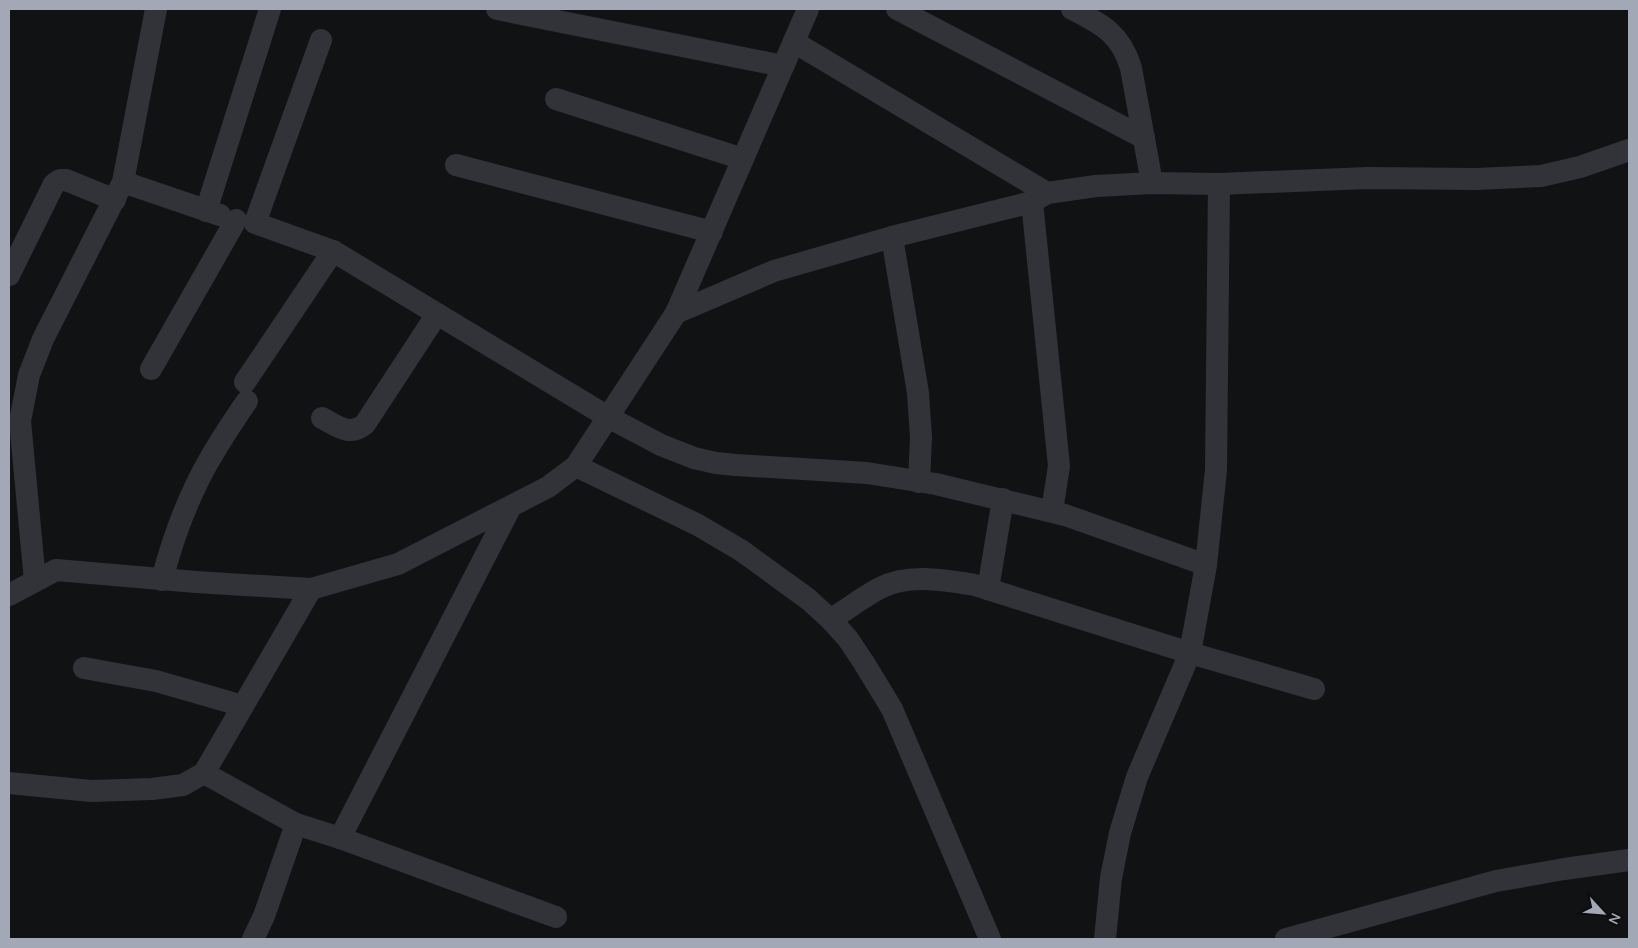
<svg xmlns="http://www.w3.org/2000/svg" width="1638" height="948" font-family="Quicksand,sans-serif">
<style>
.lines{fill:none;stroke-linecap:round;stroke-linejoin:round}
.street{stroke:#323339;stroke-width:22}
</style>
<rect width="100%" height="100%" fill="#111213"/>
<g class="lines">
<g class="street">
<path d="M 497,9 L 783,66"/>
<path d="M 897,9 L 1144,138"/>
<path d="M 1072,9 C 1102,24 1121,34 1131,68 L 1152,183"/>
<path d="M 321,40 L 255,223 L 333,251 L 608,417 L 661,445 L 694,458 L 716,463 L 736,465 L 867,473 L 936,484 L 1065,515 L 1206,565"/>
<path d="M 794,42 L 1047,193"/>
<path d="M 556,99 L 743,159"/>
<path d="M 456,165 L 712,232"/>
<path d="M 123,182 L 220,215"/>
<path d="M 1032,202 L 1059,466 L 1052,511"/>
<path d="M 206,211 L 270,9"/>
<path d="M 892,237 L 918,393 L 921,437 L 919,482"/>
<path d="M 9,275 L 54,184 L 60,180 L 66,180 L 115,200"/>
<path d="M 676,313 L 808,9"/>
<path d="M 151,369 L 236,220"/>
<path d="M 245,382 L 333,251"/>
<path d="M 322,418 C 337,426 350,437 365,424 L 437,314"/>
<path d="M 576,466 L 698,525 L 742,551 L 808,599 L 831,620 L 848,639 L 864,663 L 892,709 L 990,939"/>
<path d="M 162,580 C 171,545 183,511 199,479 C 213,451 230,426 247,401"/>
<path d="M 35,581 L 20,421 L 29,375 L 43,339 L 123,182 L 156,9"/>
<path d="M 988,589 L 1003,499"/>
<path d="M 9,595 L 56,570 L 196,582 L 311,589 L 398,564 L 548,487 L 576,466 L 676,313 L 774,271 L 892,237 L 1032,202 L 1047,193 L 1096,186 L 1152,183 L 1219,184 L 1367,178 L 1476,179 L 1541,176 L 1580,167 L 1629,150"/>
<path d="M 831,620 C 847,609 863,597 880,588 C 908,573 945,580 975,585 L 1190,653 L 1314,689"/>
<path d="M 84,668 L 156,681 L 243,706"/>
<path d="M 9,783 L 91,791 L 152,789 L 183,785 L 204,773"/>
<path d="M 296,824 L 340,838 L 556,917"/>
<path d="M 340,838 L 510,508"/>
<path d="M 253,939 L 264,916 L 296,824 L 204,773 L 311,589"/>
<path d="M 1105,939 L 1111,878 L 1120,833 L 1137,777 L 1190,653 L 1206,565 L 1216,470 L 1219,184"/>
<path d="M 1286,939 L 1496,881 L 1564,869 L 1629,860"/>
</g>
</g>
<rect width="1638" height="948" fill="none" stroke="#a2a8b5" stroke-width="20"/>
<g transform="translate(1603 913) rotate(116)" stroke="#0d0d0e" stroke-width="4" paint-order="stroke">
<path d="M0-4L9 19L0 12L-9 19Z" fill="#a2a8b5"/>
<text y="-8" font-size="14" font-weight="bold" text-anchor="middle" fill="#a2a8b5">N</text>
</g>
</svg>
